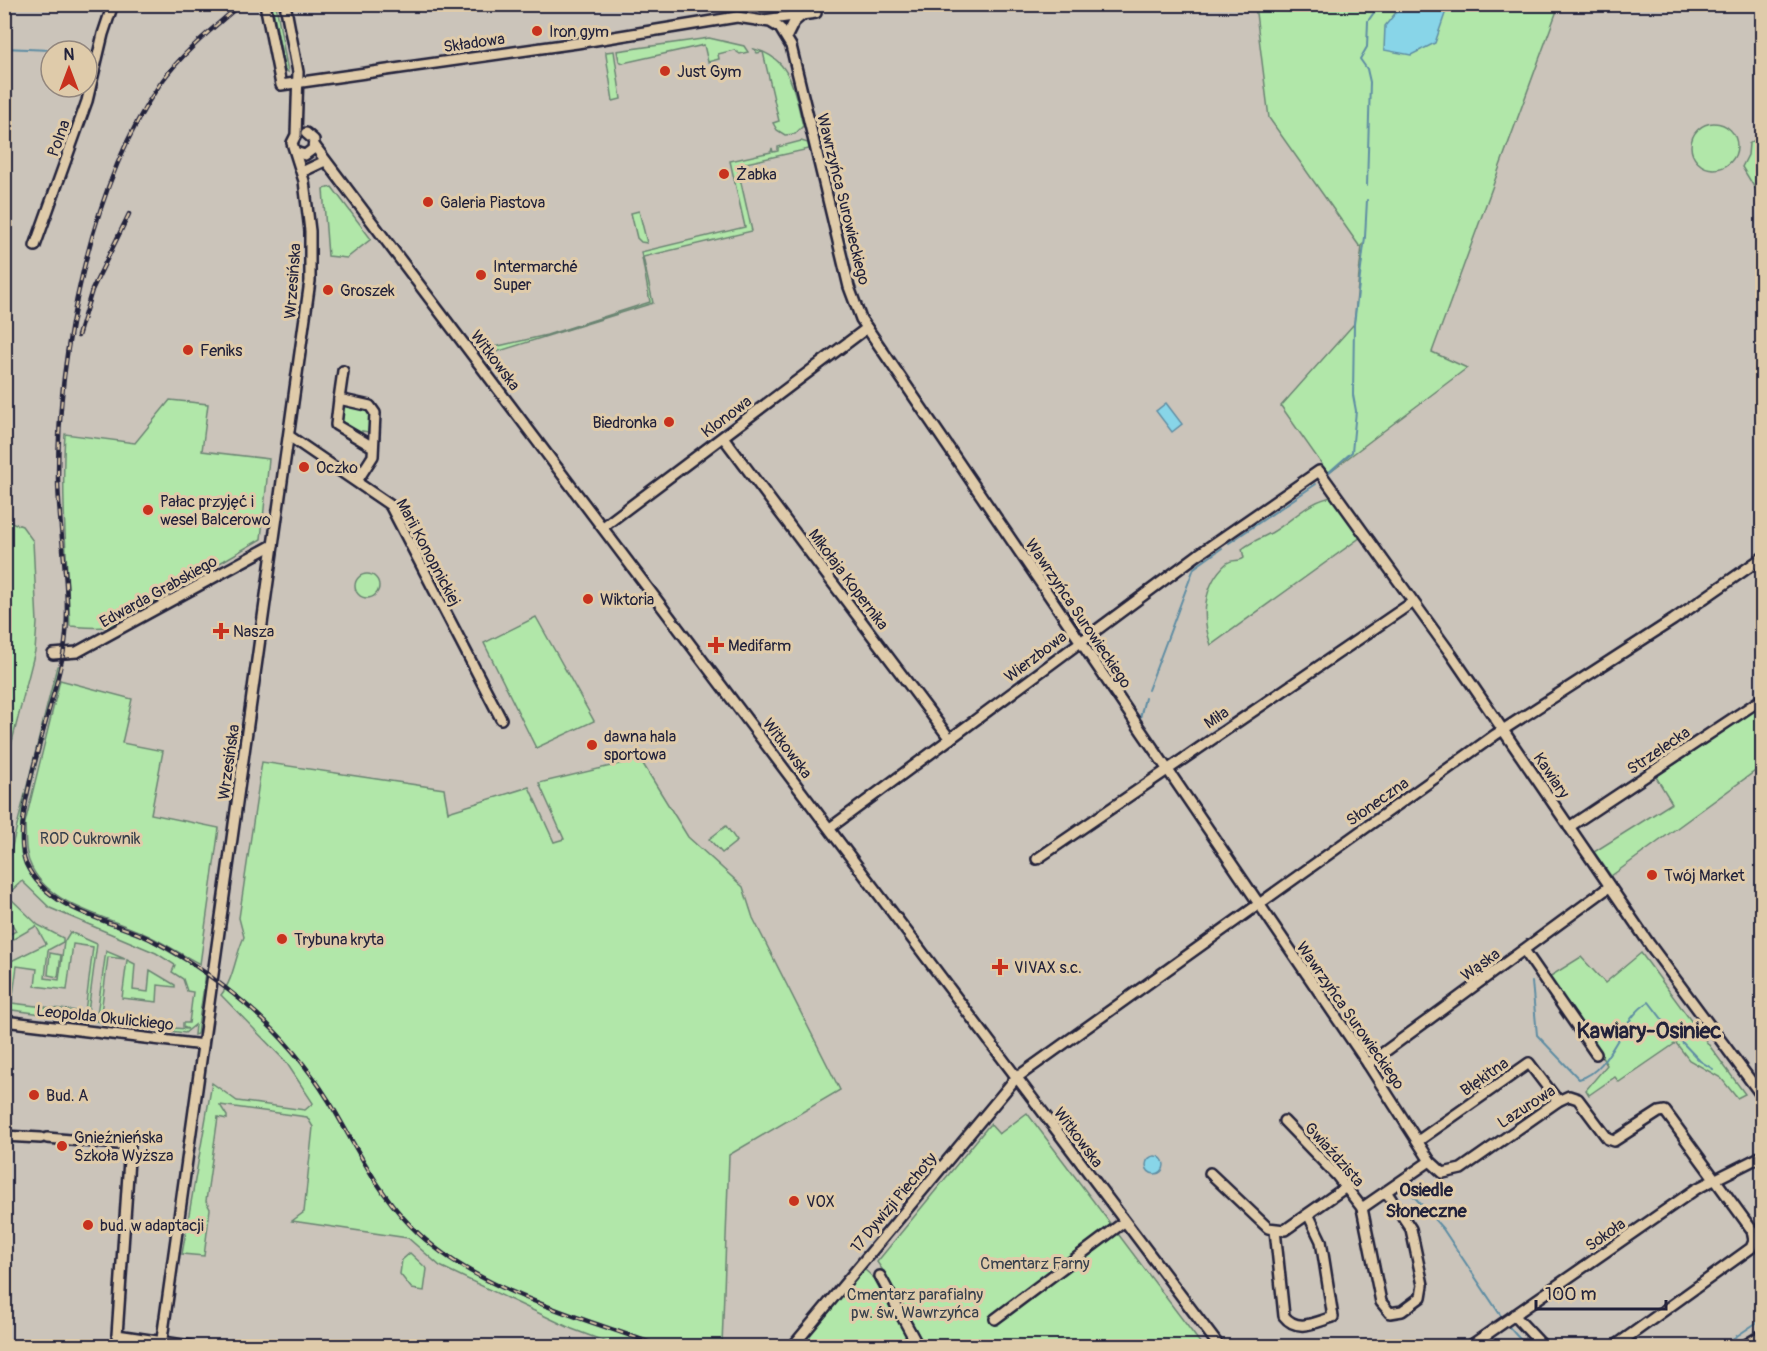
<svg xmlns="http://www.w3.org/2000/svg" width="1767" height="1351" font-family="Pangolin,sans-serif">
<style>
.green{fill:#b1e7a9;stroke:#6a8472;stroke-width:1.5;fill-rule:evenodd}
.water{fill:#88d5e8;stroke:#5f8da3;stroke-width:1.5}
.lines{fill:none;stroke-linecap:round;stroke-linejoin:round}
.stream{stroke:#5f8da3;stroke-width:2}
.minor-casing{stroke:#22223b;stroke-width:14}
.minor{stroke:#dfcbaa;stroke-width:9}
.rail-casing{stroke:#22223b;stroke-width:4.5}
.rail{stroke:#dfcbaa;stroke-width:2;stroke-dasharray:7;stroke-linecap:butt}
.poi-dot{fill:#c8321e;stroke:#dfcbaa;stroke-width:2}
.labels{text-anchor:middle;stroke-width:6;stroke-linejoin:round;paint-order:stroke}
.poi-label{font-size:16px;fill:#22223b;stroke:#dfcbaa;text-anchor:start}
.street-label{font-size:16px;fill:#22223b;stroke:#dfcbaa}
.park-label{font-size:16px;fill:#37404c;stroke:#dfcbaa}
.neighbourhood-label{font-size:18px;font-weight:bold;fill:#22223b;stroke:#dfcbaa}
.district-label{font-size:22px;font-weight:bold;fill:#22223b;stroke:#dfcbaa}
</style>
<rect width="100%" height="100%" fill="#cbc4ba"/>
<filter id="ink" filterUnits="userSpaceOnUse"><feTurbulence type="fractalNoise" baseFrequency=".0167" numOctaves="2"/><feDisplacementMap in="SourceGraphic" scale="12" xChannelSelector="R" yChannelSelector="G"/><feConvolveMatrix kernelMatrix="1 2 1 2 8 2 1 2 1" color-interpolation-filters="sRGB"/></filter>
<g filter="url(#ink)">
<g class="green">
<path d="M 272,5 L 276,5 L 288,72 L 285,70 Z"/>
<path d="M 1255,5 L 1559,5 L 1432,352 L 1467,368 L 1328,473 L 1281,406 L 1354,324 L 1362,245 L 1360,247 L 1269,118 Z"/>
<path d="M 709,38 L 744,46 L 748,52 L 740,54 L 734,50 L 718,54 L 719,59 L 708,62 L 704,45 L 623,63 L 619,61 L 617,51 Z"/>
<path d="M 754,49 C 792,58 795,94 803,126 L 795,134 L 785,135 L 777,130 L 773,123 L 779,121 L 763,52 L 757,53 Z"/>
<path d="M 614,51 L 621,99 L 613,101 L 606,55 L 606,52 Z"/>
<circle cx="1714" cy="146" r="23"/>
<path d="M 1762,135 L 1762,200 L 1742,167 L 1748,155 L 1749,144 Z"/>
<path d="M 801,141 L 808,143 L 809,149 L 737,165 L 752,231 L 643,257 L 653,303 L 490,354 L 488,352 L 494,347 L 547,335 L 650,302 L 641,252 L 745,227 L 730,161 L 771,152 L 772,148 L 773,152 L 778,151 L 778,147 Z"/>
<path d="M 332,187 L 371,239 L 347,258 L 328,256 L 323,189 Z"/>
<path d="M 639,211 L 647,243 L 641,242 L 637,238 L 631,213 Z"/>
<path d="M 170,400 L 208,404 L 202,451 L 269,459 L 261,539 L 134,613 L 125,612 C 118,633 89,627 70,626 C 67,562 61,498 65,434 L 135,443 Z"/>
<path d="M 342,404 L 367,410 L 370,416 L 368,432 L 362,431 L 362,433 L 340,422 Z"/>
<path d="M 1334,497 L 1361,537 L 1211,645 C 1201,617 1203,584 1227,563 C 1234,558 1238,563 1244,558 L 1242,549 C 1251,542 1261,538 1271,533 C 1291,522 1310,499 1334,497 Z"/>
<path d="M 5,520 L 22,526 L 33,541 L 37,623 L 35,651 L 5,769 Z"/>
<circle cx="367" cy="586" r="12"/>
<path d="M 536,617 L 594,721 L 536,748 L 484,643 Z"/>
<path d="M 61,665 L 21,825 L 21,848 L 29,869 L 41,886 L 61,901 L 146,938 L 206,973 L 197,1034 L 194,1035 L 195,1025 L 185,1033 L 96,1021 L 106,951 L 125,959 L 108,957 L 101,1013 L 173,1024 L 173,1028 L 188,1029 L 183,1027 L 183,1023 L 189,1023 L 193,992 L 187,991 L 183,979 L 172,972 L 175,965 L 156,953 L 50,908 L 22,881 L 7,895 L 38,925 L 63,938 L 63,942 L 48,950 L 45,978 L 59,980 L 64,942 L 70,932 L 97,944 L 88,1012 L 87,1020 L 5,1009 L 5,964 L 46,944 L 36,926 L 5,944 L 5,937 L 16,931 L 5,912 L 9,910 L 5,902 L 5,874 L 57,666 ZM 73,944 L 93,947 L 85,1012 L 12,1003 L 17,966 L 37,969 L 35,986 L 67,990 Z"/>
<path d="M 60,680 L 132,699 L 122,743 L 163,751 L 151,814 L 219,828 L 200,964 C 183,955 167,945 151,937 C 113,917 53,909 32,868 C 24,853 26,839 25,823 Z"/>
<path d="M 1762,705 L 1762,766 L 1611,876 L 1594,852 L 1672,803 L 1656,777 Z"/>
<path d="M 640,759 L 688,837 L 743,887 L 753,918 L 840,1090 L 729,1155 L 722,1346 L 617,1346 L 572,1329 L 440,1266 L 408,1238 L 292,1221 L 304,1212 L 313,1127 L 307,1117 L 220,1105 L 227,1116 L 227,1119 L 218,1117 L 206,1201 L 210,1209 L 204,1256 L 182,1254 L 212,1083 L 237,1101 L 305,1110 L 313,1103 L 286,1062 L 221,995 C 234,979 235,956 244,937 L 239,918 L 262,762 L 444,789 L 448,812 L 529,787 L 554,842 L 564,839 L 539,783 Z"/>
<path d="M 726,826 L 737,841 L 722,853 L 709,839 Z"/>
<path d="M 50,953 L 61,955 L 58,977 L 48,975 Z"/>
<path d="M 1641,953 L 1745,1094 L 1737,1098 L 1721,1078 L 1689,1060 L 1676,1043 L 1619,1082 L 1615,1077 L 1589,1095 L 1586,1090 L 1607,1065 L 1549,977 L 1581,957 L 1605,983 Z"/>
<path d="M 127,960 L 135,964 L 133,990 L 148,992 L 150,970 L 175,985 L 175,987 L 158,985 L 157,1002 L 122,998 Z"/>
<path d="M 1027,1113 L 1201,1344 L 1197,1346 L 799,1346 L 864,1269 L 875,1279 L 884,1272 L 877,1262 L 990,1124 L 999,1134 Z"/>
<path d="M 410,1253 L 427,1269 L 424,1291 L 412,1289 L 400,1274 L 402,1260 Z"/>
</g>
<g class="water">
<path d="M 1402,5 L 1448,5 L 1435,43 L 1411,55 L 1384,50 L 1385,26 Z"/>
<path d="M 1166,403 L 1182,424 L 1172,432 L 1156,411 Z"/>
<circle cx="1155" cy="1165" r="9"/>
</g>
<g class="lines">
<g class="stream">
<path d="M 4,48 L 50,50"/>
<path d="M 1367,186 L 1370,82 L 1367,69 L 1360,59 L 1367,47 L 1368,21 L 1380,4"/>
<path d="M 1328,473 L 1352,452 L 1356,411 L 1353,395 L 1354,324 L 1365,237 L 1367,200"/>
<path d="M 1229,543 L 1316,484"/>
<path d="M 1148,690 L 1194,568 L 1222,548"/>
<path d="M 1140,718 L 1145,698"/>
<path d="M 1532,982 L 1537,1035 L 1579,1079 C 1613,1070 1619,1019 1649,1002 L 1675,1036"/>
<path d="M 1679,1039 L 1700,1061 L 1713,1069"/>
<path d="M 1762,1169 L 1762,1178"/>
<path d="M 1762,1189 L 1762,1206"/>
<path d="M 1411,1193 L 1443,1229 L 1501,1316"/>
<path d="M 1509,1327 L 1526,1346"/>
<path d="M 1722,1346 L 1759,1321"/>
</g>
<defs>
<g id="minor">
<path d="M 265,4 L 281,85 L 577,43 L 737,17 L 770,22 L 780,28 L 791,46 L 849,287 L 861,319 L 1368,1064 L 1430,1161 L 1443,1173 L 1461,1169 L 1558,1101 L 1569,1096 L 1578,1099 L 1608,1139 L 1614,1141 L 1659,1112 L 1665,1111 L 1752,1230 L 1754,1241 L 1751,1248 L 1615,1346"/>
<path d="M 764,20 L 816,13"/>
<path d="M 787,36 L 794,22 L 802,15"/>
<path d="M 314,145 L 1219,1346"/>
<path d="M 298,153 L 305,155 L 313,149 L 314,140 L 306,133"/>
<path d="M 306,170 L 323,162"/>
<path d="M 35,246 L 87,101 L 103,34 L 113,4"/>
<path d="M 339,399 L 343,371"/>
<path d="M 289,436 L 390,505 L 501,719"/>
<path d="M 723,437 L 950,739"/>
<path d="M 357,481 L 373,456 L 375,413 L 370,406 L 339,399 L 336,425 L 373,447"/>
<path d="M 603,527 L 867,328"/>
<path d="M 53,654 L 77,652 L 273,545"/>
<path d="M 1569,827 L 1762,699"/>
<path d="M 830,828 L 1199,554 L 1319,471 L 1451,654 L 1650,945 L 1762,1096"/>
<path d="M 1037,859 L 1413,602"/>
<path d="M 1524,950 L 1596,1054"/>
<path d="M 4,1021 L 203,1045"/>
<path d="M 1368,1064 L 1609,887"/>
<path d="M 1284,1121 L 1337,1176 L 1362,1208 L 1430,1161"/>
<path d="M 4,1136 L 41,1138"/>
<path d="M 47,1138 L 130,1145 L 117,1335 L 190,1346"/>
<path d="M 1418,1141 L 1529,1063 L 1558,1101"/>
<path d="M 1210,1173 L 1268,1228 L 1285,1230 L 1346,1187"/>
<path d="M 1362,1208 L 1381,1302 L 1390,1313 L 1402,1311 L 1421,1297 L 1423,1285 L 1411,1229 L 1387,1193"/>
<path d="M 1275,1230 L 1284,1316 C 1297,1333 1316,1322 1333,1317 L 1321,1241 L 1308,1214"/>
<path d="M 880,1276 L 918,1346"/>
<path d="M 1514,1315 L 1543,1346"/>
<path d="M 995,1319 L 1124,1222"/>
<path d="M 161,1346 L 310,281 L 310,231 L 304,181 L 292,143 L 296,135 L 298,72 L 285,4"/>
<path d="M 793,1346 L 1016,1078 L 1495,735 L 1673,620 L 1762,558"/>
<path d="M 1470,1346 L 1696,1189 L 1762,1156"/>
<path d="M 1744,1346 L 1762,1335"/>
</g>
</defs>
<use href="#minor" class="minor-casing"/>
<use href="#minor" class="minor"/>
<defs>
<g id="rail">
<path d="M 241,4 C 212,29 182,53 160,84 C 90,186 58,354 58,477 C 58,530 72,591 65,643 C 59,695 7,820 26,864 C 48,911 108,919 150,939 C 176,952 200,968 223,986 C 266,1018 301,1056 329,1101 C 354,1143 376,1190 410,1225 C 472,1290 576,1315 659,1346"/>
<path d="M 78,336 L 92,290 L 129,214"/>
</g>
</defs>
<use href="#rail" class="rail-casing"/>
<use href="#rail" class="rail"/>
</g>
</g>
<g class="poi-dot">
<circle cx="537" cy="31" r="6"/>
<circle cx="665" cy="71" r="6"/>
<circle cx="724" cy="174" r="6"/>
<circle cx="428" cy="202" r="6"/>
<circle cx="481" cy="275" r="6"/>
<circle cx="328" cy="290" r="6"/>
<circle cx="188" cy="350" r="6"/>
<circle cx="669" cy="422" r="6"/>
<circle cx="304" cy="467" r="6"/>
<circle cx="148" cy="510" r="6"/>
<circle cx="588" cy="599" r="6"/>
<path d="M218 622h6v6h6v6h-6v6h-6v-6h-6v-6h6z"/>
<path d="M713 636h6v6h6v6h-6v6h-6v-6h-6v-6h6z"/>
<circle cx="592" cy="745" r="6"/>
<circle cx="1652" cy="875" r="6"/>
<circle cx="282" cy="939" r="6"/>
<path d="M997 958h6v6h6v6h-6v6h-6v-6h-6v-6h6z"/>
<circle cx="34" cy="1095" r="6"/>
<circle cx="62" cy="1146" r="6"/>
<circle cx="794" cy="1201" r="6"/>
<circle cx="88" cy="1225" r="6"/>
</g>
<g class="labels">
<g class="poi-label">
<text x="549" y="37">Iron gym</text>
<text x="677" y="77">Just Gym</text>
<text x="736" y="180">Żabka</text>
<text x="440" y="208">Galeria Piastova</text>
<text x="493" y="272">Intermarché<tspan x="493" dy="18">Super</tspan></text>
<text x="340" y="296">Groszek</text>
<text x="200" y="356">Feniks</text>
<text x="657" y="428" text-anchor="end">Biedronka</text>
<text x="316" y="473">Oczko</text>
<text x="160" y="507">Pałac przyjęć i<tspan x="160" dy="18">wesel Balcerowo</tspan></text>
<text x="600" y="605">Wiktoria</text>
<text x="233" y="637">Nasza</text>
<text x="728" y="651">Medifarm</text>
<text x="604" y="742">dawna hala<tspan x="604" dy="18">sportowa</tspan></text>
<text x="1664" y="881">Twój Market</text>
<text x="294" y="945">Trybuna kryta</text>
<text x="1014" y="973">VIVAX s.c.</text>
<text x="46" y="1101">Bud. A</text>
<text x="74" y="1143">Gnieźnieńska<tspan x="74" dy="18">Szkoła Wyższa</tspan></text>
<text x="806" y="1207">VOX</text>
<text x="100" y="1231">bud. w adaptacji</text>
</g>
<g class="street-label">
<text transform="translate(474 42) rotate(-8)" y="6">Składowa</text>
<text transform="translate(58 138) rotate(-70)" y="6">Polna</text>
<text transform="translate(844 199) rotate(76)" y="6">Wawrzyńca Surowieckiego</text>
<text transform="translate(292 281) rotate(-86)" y="6">Wrzesińska</text>
<text transform="translate(496 360) rotate(53)" y="6">Witkowska</text>
<text transform="translate(726 416) rotate(-37)" y="6">Klonowa</text>
<text transform="translate(429 552) rotate(62)" y="6">Marii Konopnickiej</text>
<text transform="translate(849 579) rotate(53)" y="6">Mikołaja Kopernika</text>
<text transform="translate(158 591) rotate(-29)" y="6">Edwarda Grabskiego</text>
<text transform="translate(1079 613) rotate(56)" y="6">Wawrzyńca Surowieckiego</text>
<text transform="translate(1035 656) rotate(-37)" y="6">Wierzbowa</text>
<text transform="translate(1216 717) rotate(-34)" y="6">Miła</text>
<text transform="translate(788 748) rotate(53)" y="6">Witkowska</text>
<text transform="translate(1658 750) rotate(-34)" y="6">Strzelecka</text>
<text transform="translate(228 762) rotate(-82)" y="6">Wrzesińska</text>
<text transform="translate(1552 775) rotate(56)" y="6">Kawiary</text>
<text transform="translate(1377 801) rotate(-35)" y="6">Słoneczna</text>
<text transform="translate(1480 964) rotate(-36)" y="6">Wąska</text>
<text transform="translate(1351 1015) rotate(55)" y="6">Wawrzyńca Surowieckiego</text>
<text transform="translate(105 1017) rotate(6)" y="6">Leopolda Okulickiego</text>
<text transform="translate(1484 1076) rotate(-35)" y="6">Błękitna</text>
<text transform="translate(1526 1106) rotate(-33)" y="6">Lazurowa</text>
<text transform="translate(1079 1137) rotate(53)" y="6">Witkowska</text>
<text transform="translate(1335 1154) rotate(48)" y="6">Gwiaździsta</text>
<text transform="translate(893 1202) rotate(-50)" y="6">17 Dywizji Piechoty</text>
<text transform="translate(1605 1234) rotate(-35)" y="6">Sokoła</text>
</g>
<g class="park-label">
<text x="90" y="844">ROD Cukrownik</text>
<text x="1035" y="1269">Cmentarz Farny</text>
<text x="915" y="1300">Cmentarz parafialny<tspan x="915" dy="18">pw. św. Wawrzyńca</tspan></text>
</g>
<g class="neighbourhood-label">
<text x="1426" y="1196">Osiedle<tspan x="1426" dy="21">Słoneczne</tspan></text>
</g>
<g class="district-label">
<text x="1649" y="1038">Kawiary-Osiniec</text>
</g>
</g>
<rect width="1767" height="1351" fill="none" stroke="#dfcbaa" stroke-width="24"/>
<rect x="12" y="12" width="1743" height="1327" fill="none" stroke="#22223b" stroke-width="2" filter="url(#ink)"/>
<g transform="translate(69 69)"><circle r="28" fill="#dfcbaa" stroke="#93877e" stroke-width="1.5"/>
<path d="M0-4.5L10 22L0 15L-10 22Z" fill="#c8321e"/>
<text y="-9" font-size="16" font-weight="bold" text-anchor="middle" fill="#22223b">N</text>
</g>
<path d="M1536 1300v9h130v-9" fill="none" stroke="#22223b" stroke-width="3"/>
<text x="1545" y="1300" font-size="18" fill="#22223b" stroke="#dfcbaa" stroke-width="4.5" paint-order="stroke">100 m</text>
</svg>
